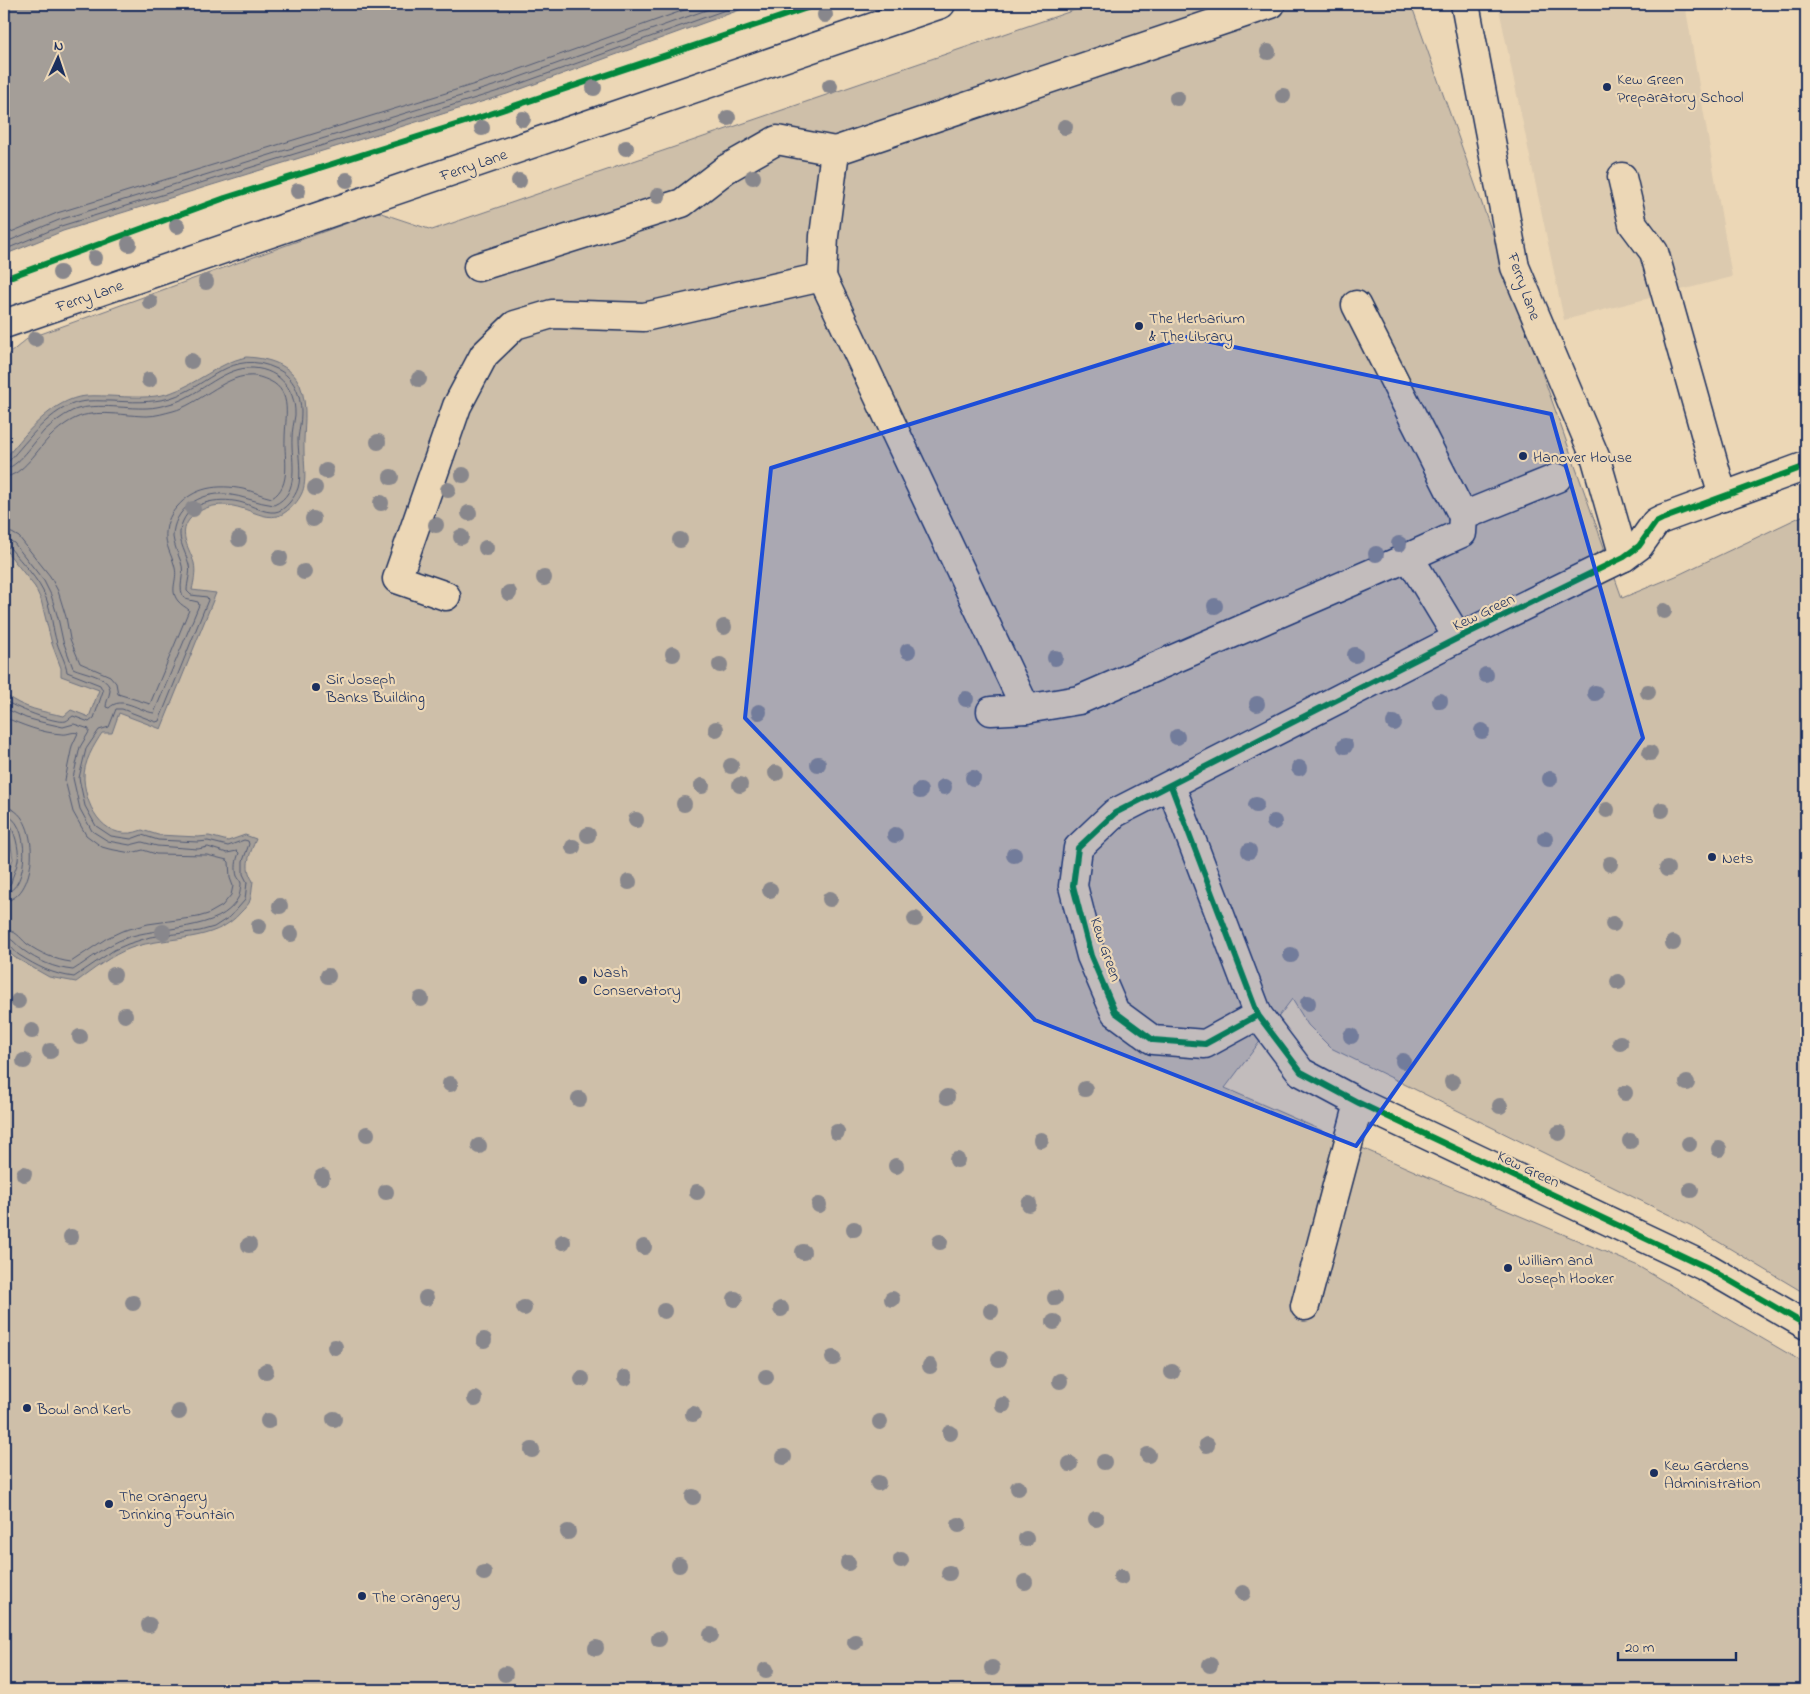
<svg xmlns="http://www.w3.org/2000/svg" width="1810" height="1694" font-family="'Indie Flower',sans-serif">
<style>
.built{fill:#dccaaf}
.green{fill:#cebfa9;stroke:#747784}
.water{fill:#a49e98;stroke:#6d7281}
.lines{fill:none;stroke-linecap:round;stroke-linejoin:round}
.shore{stroke:#525b75;stroke-width:1}
.minor-casing{stroke:#1b2f5e;stroke-width:31}
.minor{stroke:#ecd7b6;stroke-width:28}
.cycleway-casing{stroke:#ecd7b6;stroke-width:9}
.cycleway{stroke:#00873e;stroke-width:6}
.tree{fill:#88878c}
.marked{fill:#1d4ed8;fill-opacity:0.2;stroke:#1d4ed8;stroke-width:4;stroke-linejoin:round}
.poi-dot{fill:#1b2f5e;stroke:#ecd7b6;stroke-width:2}
.labels{text-anchor:middle;stroke-width:4.5;stroke-linejoin:round;paint-order:stroke}
.poi-label{font-size:16px;fill:#1b2f5e;stroke:#ecd7b6;text-anchor:start}
.street-label{font-size:16px;fill:#1b2f5e;stroke:#ecd7b6}
</style>
<rect width="100%" height="100%" fill="#ecd7b6"/>
<filter id="ink" filterUnits="userSpaceOnUse"><feTurbulence type="fractalNoise" baseFrequency=".02" numOctaves="2"/><feDisplacementMap in="SourceGraphic" scale="10" xChannelSelector="R" yChannelSelector="G"/><feConvolveMatrix kernelMatrix="1 2 1 2 8 2 1 2 1" color-interpolation-filters="sRGB"/></filter>
<g filter="url(#ink)">
<path class="built" d="M 1498,4 L 1685,4 L 1732,277 L 1564,320 Z"/>
<path class="green" d="M 1092,4 L 1411,4 L 1622,598 L 1676,576 L 1806,514 L 1806,1294 L 1692,1226 L 1331,1048 L 1308,1025 L 1292,999 L 1225,1088 L 1428,1177 L 1636,1265 L 1806,1364 L 1806,1690 L 4,1690 L 4,358 L 27,339 L 378,212 L 432,230 Z"/>
<g class="water">
<path d="M 4,4 L 756,4 L 507,94 L 63,231 L 4,255 Z"/>
<path d="M 246,357 C 267,358 291,364 300,385 C 309,408 303,429 304,452 C 304,463 306,476 304,486 C 303,493 298,501 293,506 C 288,510 283,515 277,516 C 265,519 252,511 241,508 C 222,502 202,505 189,520 C 178,535 190,549 194,563 C 196,572 194,581 192,590 L 216,593 L 161,729 L 119,713 L 112,733 L 102,733 C 94,745 83,763 84,779 C 86,810 107,844 142,830 L 158,835 L 198,837 L 209,836 L 228,841 L 245,835 L 256,839 C 250,854 243,866 253,881 C 252,887 252,897 249,903 C 247,906 244,909 241,912 C 214,944 168,935 131,948 C 111,955 93,970 76,982 L 49,977 L 14,957 L 5,948 L 4,938 L 4,894 L 7,876 L 13,859 L 10,839 L 4,820 L 4,696 L 6,695 C 22,708 44,712 64,716 L 71,710 L 89,717 L 99,690 L 61,676 L 61,668 L 52,644 L 41,600 L 35,587 L 4,548 L 4,460 C 23,437 48,404 79,397 C 89,395 99,396 109,396 C 130,397 150,399 170,393 C 197,384 218,363 246,357 Z"/>
</g>
<g class="lines">
<g class="shore">
<path d="M 4,235 L 57,213 L 501,76 L 701,4"/>
<path d="M 4,243 L 59,220 L 503,83 L 723,4"/>
<path d="M 4,250 L 61,226 L 505,89 L 742,4"/>
<path d="M 4,463 L 9,461 C 28,440 51,408 80,402 C 90,400 101,401 111,401 C 131,402 151,403 170,398 C 210,386 231,347 277,369 C 294,377 301,395 301,413 C 301,422 299,430 298,439 C 298,453 302,476 298,488 C 295,497 285,511 275,512 C 264,513 253,506 243,503 C 223,497 192,500 183,521 C 175,538 185,549 189,565 C 191,573 187,582 187,591 L 191,595 L 207,597 L 208,600 L 159,721 L 156,722 L 122,709 L 116,709 L 109,727 L 99,730 L 86,749 L 79,778 L 85,806 L 96,826 L 111,836 L 131,839 L 142,835 L 158,840 L 198,842 L 208,841 L 228,846 L 244,840 L 248,841 L 249,844 L 243,861 L 243,874 L 247,882 L 245,900 L 231,916 L 214,927 L 200,931 L 150,937 L 128,944 L 114,950 L 74,977 C 52,974 38,967 19,955 C 13,951 11,944 4,943"/>
<path d="M 4,469 C 17,469 35,441 44,431 C 52,424 62,416 72,411 C 92,402 125,409 147,408 C 154,408 162,406 169,404 C 196,398 221,369 248,368 C 276,367 296,387 295,415 C 294,423 292,430 292,438 C 291,461 301,493 274,505 C 257,503 243,496 226,494 C 200,492 173,509 173,537 C 174,545 178,554 181,562 C 186,575 176,588 185,599 L 198,602 L 199,605 L 154,713 C 139,711 122,695 109,708 L 106,707 C 106,702 109,697 110,691 C 110,676 83,673 73,668 L 63,641 L 58,618 L 51,595 L 44,581 L 14,543 L 9,540 L 4,539"/>
<path d="M 4,477 C 23,476 38,448 51,436 C 58,429 67,422 76,418 C 94,409 127,416 147,416 C 156,416 165,413 173,411 C 197,405 225,376 248,376 C 256,375 263,378 270,381 C 293,392 285,418 285,439 C 284,458 292,486 272,498 C 262,496 253,491 243,489 C 218,484 194,487 177,507 C 169,515 165,527 166,539 C 167,549 173,558 175,568 C 178,580 169,590 178,601 C 181,605 186,607 189,610 L 150,704 L 118,694 L 116,683 L 110,676 L 80,663 L 70,639 L 66,617 L 58,591 L 50,576 L 19,537 L 12,533 L 4,532"/>
<path d="M 4,545 L 10,548 C 22,563 39,579 46,598 C 52,613 52,628 57,643 C 60,653 66,662 67,672 L 100,685 L 103,691 L 94,718 L 89,722 L 73,716 C 70,718 68,720 66,721 C 55,724 13,707 4,700"/>
<path d="M 4,708 L 26,718 L 41,722 L 63,727 L 74,724 L 89,729 L 89,732 L 80,747 L 73,778 L 80,809 L 92,831 L 108,841 L 130,845 L 142,842 L 157,846 L 198,849 L 208,847 L 227,853 L 237,851 L 239,853 C 236,860 235,869 237,876 C 238,878 240,880 241,883 C 241,886 240,895 238,898 C 222,932 157,926 126,938 C 106,945 91,959 73,970 C 54,968 38,961 23,950 C 16,945 13,938 4,937"/>
<path d="M 4,717 C 22,725 42,733 62,734 C 68,735 72,731 78,733 L 72,746 L 65,780 L 73,812 L 86,835 L 102,847 L 109,849 L 131,853 L 143,850 L 156,854 L 207,855 L 227,860 L 229,862 L 230,878 L 233,886 L 231,895 L 222,906 L 208,914 L 198,917 L 148,924 L 122,931 L 107,938 L 71,962 C 55,960 40,953 27,944 C 19,937 16,930 4,930"/>
<path d="M 4,807 C 41,809 40,899 4,901"/>
<path d="M 4,815 C 31,817 30,892 4,893"/>
<path d="M 4,821 L 8,822 C 14,828 20,851 18,860 C 17,868 12,876 11,883 L 8,886 L 4,887"/>
</g>
<defs>
<g id="minor">
<path d="M 1465,4 L 1515,267 L 1596,459 L 1624,557"/>
<path d="M 1622,177 L 1633,224 L 1654,252 L 1723,497"/>
<path d="M 478,267 L 682,203 L 726,169 L 777,140 L 835,151"/>
<path d="M 822,277 L 824,236 L 835,151 L 1271,4"/>
<path d="M 1356,305 L 1463,516"/>
<path d="M 4,324 L 941,4"/>
<path d="M 1409,557 L 1458,638"/>
<path d="M 446,596 L 397,579 L 457,406 L 484,355 L 515,325 L 552,314 L 644,317 L 822,277 L 1026,709"/>
<path d="M 991,711 L 1026,709 L 1079,700 L 1409,557 L 1462,533 L 1463,516 L 1557,478"/>
<path d="M 1171,786 L 1258,1015 L 1301,1072 L 1359,1103 L 1708,1268 L 1806,1325"/>
<path d="M 1258,1015 L 1205,1044 L 1153,1040 L 1115,1012 L 1091,956 L 1073,886 L 1078,848 L 1115,813 L 1458,638 L 1624,557 L 1639,546 L 1656,522 L 1662,519 L 1806,466"/>
<path d="M 1305,1306 L 1359,1103"/>
</g>
</defs>
<use href="#minor" class="minor-casing"/>
<use href="#minor" class="minor"/>
<defs>
<g id="cycleway">
<path d="M 4,279 L 225,198 L 487,115 L 819,4"/>
<path d="M 1171,786 L 1258,1015 L 1301,1072 L 1359,1103 L 1708,1268 L 1806,1325"/>
<path d="M 1258,1015 L 1205,1044 L 1153,1040 L 1115,1012 L 1091,956 L 1073,886 L 1078,848 L 1115,813 L 1458,638 L 1624,557 L 1639,546 L 1656,522 L 1662,519 L 1806,466"/>
</g>
</defs>
<use href="#cycleway" class="cycleway-casing"/>
<use href="#cycleway" class="cycleway"/>
</g>
<g class="tree">
<circle cx="825" cy="15" r="8"/>
<circle cx="1268" cy="52" r="8"/>
<circle cx="830" cy="86" r="8"/>
<circle cx="594" cy="88" r="8"/>
<circle cx="1283" cy="96" r="8"/>
<circle cx="1177" cy="98" r="8"/>
<circle cx="728" cy="118" r="8"/>
<circle cx="523" cy="119" r="8"/>
<circle cx="1065" cy="127" r="8"/>
<circle cx="482" cy="128" r="8"/>
<circle cx="626" cy="148" r="8"/>
<circle cx="753" cy="177" r="8"/>
<circle cx="347" cy="180" r="8"/>
<circle cx="519" cy="181" r="8"/>
<circle cx="298" cy="191" r="8"/>
<circle cx="658" cy="196" r="8"/>
<circle cx="177" cy="226" r="8"/>
<circle cx="129" cy="244" r="8"/>
<circle cx="95" cy="258" r="8"/>
<circle cx="60" cy="273" r="8"/>
<circle cx="206" cy="282" r="8"/>
<circle cx="150" cy="302" r="8"/>
<circle cx="35" cy="339" r="8"/>
<circle cx="191" cy="361" r="8"/>
<circle cx="419" cy="379" r="8"/>
<circle cx="149" cy="380" r="8"/>
<circle cx="378" cy="442" r="8"/>
<circle cx="326" cy="471" r="8"/>
<circle cx="463" cy="475" r="8"/>
<circle cx="391" cy="477" r="8"/>
<circle cx="315" cy="488" r="8"/>
<circle cx="448" cy="490" r="8"/>
<circle cx="381" cy="503" r="8"/>
<circle cx="193" cy="509" r="8"/>
<circle cx="469" cy="513" r="8"/>
<circle cx="313" cy="519" r="8"/>
<circle cx="436" cy="525" r="8"/>
<circle cx="461" cy="537" r="8"/>
<circle cx="239" cy="539" r="8"/>
<circle cx="680" cy="540" r="8"/>
<circle cx="1399" cy="544" r="8"/>
<circle cx="486" cy="548" r="8"/>
<circle cx="1376" cy="554" r="8"/>
<circle cx="280" cy="558" r="8"/>
<circle cx="304" cy="572" r="8"/>
<circle cx="544" cy="578" r="8"/>
<circle cx="509" cy="593" r="8"/>
<circle cx="1215" cy="606" r="8"/>
<circle cx="1664" cy="611" r="8"/>
<circle cx="724" cy="627" r="8"/>
<circle cx="908" cy="651" r="8"/>
<circle cx="673" cy="654" r="8"/>
<circle cx="1355" cy="655" r="8"/>
<circle cx="1055" cy="658" r="8"/>
<circle cx="720" cy="665" r="8"/>
<circle cx="1486" cy="675" r="8"/>
<circle cx="1648" cy="692" r="8"/>
<circle cx="1595" cy="693" r="8"/>
<circle cx="966" cy="699" r="8"/>
<circle cx="1440" cy="701" r="8"/>
<circle cx="1257" cy="704" r="8"/>
<circle cx="759" cy="712" r="8"/>
<circle cx="1394" cy="723" r="8"/>
<circle cx="716" cy="729" r="8"/>
<circle cx="1482" cy="731" r="8"/>
<circle cx="1177" cy="737" r="8"/>
<circle cx="1345" cy="746" r="8"/>
<circle cx="1650" cy="753" r="8"/>
<circle cx="818" cy="764" r="8"/>
<circle cx="731" cy="766" r="8"/>
<circle cx="1299" cy="768" r="8"/>
<circle cx="776" cy="773" r="8"/>
<circle cx="973" cy="778" r="8"/>
<circle cx="1550" cy="779" r="8"/>
<circle cx="740" cy="785" r="8"/>
<circle cx="702" cy="786" r="8"/>
<circle cx="944" cy="787" r="8"/>
<circle cx="920" cy="791" r="8"/>
<circle cx="684" cy="804" r="8"/>
<circle cx="1256" cy="805" r="8"/>
<circle cx="1607" cy="810" r="8"/>
<circle cx="1662" cy="810" r="8"/>
<circle cx="636" cy="820" r="8"/>
<circle cx="1274" cy="822" r="8"/>
<circle cx="588" cy="835" r="8"/>
<circle cx="895" cy="835" r="8"/>
<circle cx="1545" cy="839" r="8"/>
<circle cx="573" cy="847" r="8"/>
<circle cx="1249" cy="851" r="8"/>
<circle cx="1014" cy="855" r="8"/>
<circle cx="1610" cy="864" r="8"/>
<circle cx="1667" cy="869" r="8"/>
<circle cx="629" cy="882" r="8"/>
<circle cx="770" cy="890" r="8"/>
<circle cx="830" cy="899" r="8"/>
<circle cx="280" cy="906" r="8"/>
<circle cx="915" cy="919" r="8"/>
<circle cx="1613" cy="924" r="8"/>
<circle cx="259" cy="926" r="8"/>
<circle cx="163" cy="932" r="8"/>
<circle cx="291" cy="934" r="8"/>
<circle cx="1673" cy="943" r="8"/>
<circle cx="1291" cy="955" r="8"/>
<circle cx="114" cy="975" r="8"/>
<circle cx="328" cy="976" r="8"/>
<circle cx="1618" cy="982" r="8"/>
<circle cx="421" cy="999" r="8"/>
<circle cx="18" cy="1001" r="8"/>
<circle cx="1308" cy="1003" r="8"/>
<circle cx="125" cy="1015" r="8"/>
<circle cx="32" cy="1031" r="8"/>
<circle cx="1351" cy="1036" r="8"/>
<circle cx="80" cy="1037" r="8"/>
<circle cx="1620" cy="1043" r="8"/>
<circle cx="50" cy="1051" r="8"/>
<circle cx="24" cy="1061" r="8"/>
<circle cx="1403" cy="1061" r="8"/>
<circle cx="1452" cy="1082" r="8"/>
<circle cx="1687" cy="1083" r="8"/>
<circle cx="450" cy="1084" r="8"/>
<circle cx="1085" cy="1089" r="8"/>
<circle cx="1625" cy="1093" r="8"/>
<circle cx="947" cy="1097" r="8"/>
<circle cx="579" cy="1099" r="8"/>
<circle cx="1500" cy="1106" r="8"/>
<circle cx="837" cy="1132" r="8"/>
<circle cx="1559" cy="1133" r="8"/>
<circle cx="367" cy="1134" r="8"/>
<circle cx="1041" cy="1140" r="8"/>
<circle cx="1630" cy="1141" r="8"/>
<circle cx="1689" cy="1144" r="8"/>
<circle cx="479" cy="1146" r="8"/>
<circle cx="1719" cy="1149" r="8"/>
<circle cx="957" cy="1160" r="8"/>
<circle cx="896" cy="1166" r="8"/>
<circle cx="24" cy="1174" r="8"/>
<circle cx="322" cy="1177" r="8"/>
<circle cx="1691" cy="1190" r="8"/>
<circle cx="386" cy="1192" r="8"/>
<circle cx="697" cy="1192" r="8"/>
<circle cx="1029" cy="1204" r="8"/>
<circle cx="819" cy="1205" r="8"/>
<circle cx="854" cy="1229" r="8"/>
<circle cx="71" cy="1237" r="8"/>
<circle cx="563" cy="1242" r="8"/>
<circle cx="940" cy="1242" r="8"/>
<circle cx="249" cy="1245" r="8"/>
<circle cx="644" cy="1247" r="8"/>
<circle cx="803" cy="1252" r="8"/>
<circle cx="426" cy="1298" r="8"/>
<circle cx="1055" cy="1298" r="8"/>
<circle cx="735" cy="1299" r="8"/>
<circle cx="892" cy="1299" r="8"/>
<circle cx="133" cy="1303" r="8"/>
<circle cx="524" cy="1308" r="8"/>
<circle cx="781" cy="1309" r="8"/>
<circle cx="664" cy="1311" r="8"/>
<circle cx="991" cy="1311" r="8"/>
<circle cx="1054" cy="1322" r="8"/>
<circle cx="484" cy="1340" r="8"/>
<circle cx="335" cy="1347" r="8"/>
<circle cx="833" cy="1358" r="8"/>
<circle cx="999" cy="1359" r="8"/>
<circle cx="930" cy="1366" r="8"/>
<circle cx="266" cy="1371" r="8"/>
<circle cx="1172" cy="1372" r="8"/>
<circle cx="766" cy="1377" r="8"/>
<circle cx="625" cy="1378" r="8"/>
<circle cx="582" cy="1379" r="8"/>
<circle cx="1060" cy="1381" r="8"/>
<circle cx="475" cy="1399" r="8"/>
<circle cx="1003" cy="1405" r="8"/>
<circle cx="179" cy="1412" r="8"/>
<circle cx="693" cy="1414" r="8"/>
<circle cx="334" cy="1419" r="8"/>
<circle cx="268" cy="1421" r="8"/>
<circle cx="880" cy="1422" r="8"/>
<circle cx="950" cy="1433" r="8"/>
<circle cx="1207" cy="1445" r="8"/>
<circle cx="532" cy="1450" r="8"/>
<circle cx="1148" cy="1455" r="8"/>
<circle cx="784" cy="1457" r="8"/>
<circle cx="1104" cy="1462" r="8"/>
<circle cx="1070" cy="1464" r="8"/>
<circle cx="878" cy="1483" r="8"/>
<circle cx="1018" cy="1488" r="8"/>
<circle cx="693" cy="1497" r="8"/>
<circle cx="1096" cy="1519" r="8"/>
<circle cx="959" cy="1525" r="8"/>
<circle cx="568" cy="1532" r="8"/>
<circle cx="1026" cy="1539" r="8"/>
<circle cx="901" cy="1560" r="8"/>
<circle cx="848" cy="1563" r="8"/>
<circle cx="679" cy="1565" r="8"/>
<circle cx="484" cy="1573" r="8"/>
<circle cx="949" cy="1573" r="8"/>
<circle cx="1121" cy="1577" r="8"/>
<circle cx="1025" cy="1582" r="8"/>
<circle cx="1243" cy="1593" r="8"/>
<circle cx="149" cy="1625" r="8"/>
<circle cx="711" cy="1635" r="8"/>
<circle cx="659" cy="1639" r="8"/>
<circle cx="855" cy="1642" r="8"/>
<circle cx="596" cy="1648" r="8"/>
<circle cx="1210" cy="1665" r="8"/>
<circle cx="992" cy="1668" r="8"/>
<circle cx="766" cy="1670" r="8"/>
<circle cx="505" cy="1674" r="8"/>
</g>
</g>
<path class="marked" d="M 1187,337 L 1551,414 L 1643,738 L 1356,1146 L 1035,1020 L 745,718 L 771,468 Z"/>
<g class="poi-dot">
<circle cx="1607" cy="87" r="5"/>
<circle cx="1139" cy="326" r="5"/>
<circle cx="1523" cy="456" r="5"/>
<circle cx="316" cy="687" r="5"/>
<circle cx="1712" cy="857" r="5"/>
<circle cx="583" cy="980" r="5"/>
<circle cx="1508" cy="1268" r="5"/>
<circle cx="27" cy="1408" r="5"/>
<circle cx="1654" cy="1473" r="5"/>
<circle cx="109" cy="1504" r="5"/>
<circle cx="362" cy="1596" r="5"/>
</g>
<g class="labels">
<g class="poi-label">
<text x="1617" y="84">Kew Green<tspan x="1617" dy="18">Preparatory School</tspan></text>
<text x="1149" y="323">The Herbarium<tspan x="1149" dy="18">&amp; The Library</tspan></text>
<text x="1533" y="462">Hanover House</text>
<text x="326" y="684">Sir Joseph<tspan x="326" dy="18">Banks Building</tspan></text>
<text x="1722" y="863">Nets</text>
<text x="593" y="977">Nash<tspan x="593" dy="18">Conservatory</tspan></text>
<text x="1518" y="1265">William and<tspan x="1518" dy="18">Joseph Hooker</tspan></text>
<text x="37" y="1414">Bowl and Kerb</text>
<text x="1664" y="1470">Kew Gardens<tspan x="1664" dy="18">Administration</tspan></text>
<text x="119" y="1501">The Orangery<tspan x="119" dy="18">Drinking Fountain</tspan></text>
<text x="372" y="1602">The Orangery</text>
</g>
<g class="street-label">
<text transform="translate(473 164) rotate(-19)" y="6">Ferry Lane</text>
<text transform="translate(1525 286) rotate(70)" y="6">Ferry Lane</text>
<text transform="translate(89 295) rotate(-19)" y="6">Ferry Lane</text>
<text transform="translate(1483 611) rotate(-26)" y="6">Kew Green</text>
<text transform="translate(1107 949) rotate(71)" y="6">Kew Green</text>
<text transform="translate(1529 1168) rotate(25)" y="6">Kew Green</text>
</g>
</g>
<rect width="1810" height="1694" fill="none" stroke="#ecd7b6" stroke-width="20"/>
<rect x="10" y="10" width="1790" height="1674" fill="none" stroke="#1b2f5e" stroke-width="2" filter="url(#ink)"/>
<g transform="translate(58 58) rotate(3)" stroke="#ecd7b6" stroke-width="4" paint-order="stroke">
<path d="M0-4L9 19L0 12L-9 19Z" fill="#1b2f5e"/>
<text y="-8" font-size="14" font-weight="bold" text-anchor="middle" fill="#1b2f5e">N</text>
</g>
<path d="M1618 1652v8h118v-8" fill="none" stroke="#1b2f5e" stroke-width="2.5"/>
<text x="1625" y="1652" font-size="15" fill="#1b2f5e" stroke="#ecd7b6" stroke-width="4" paint-order="stroke">20 m</text>
</svg>
